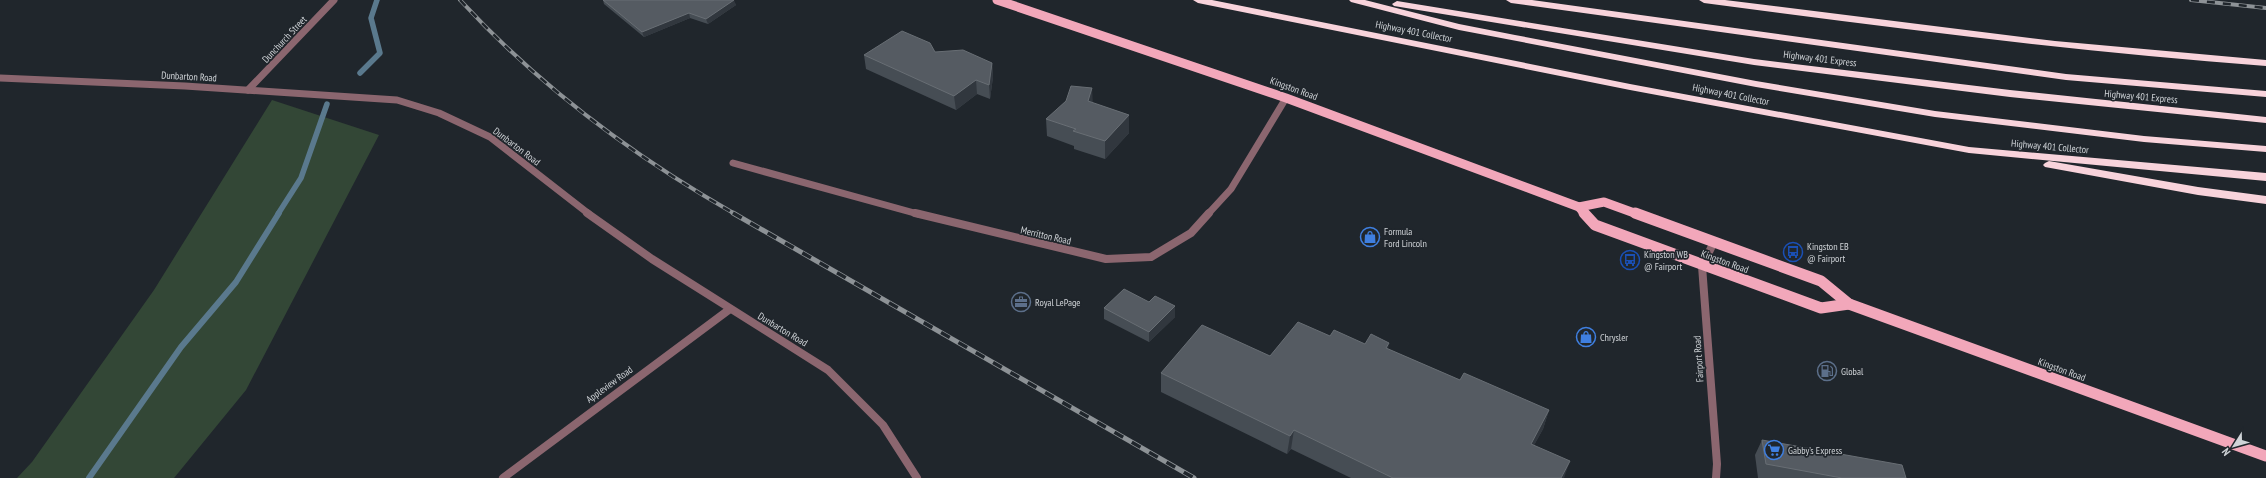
<svg xmlns="http://www.w3.org/2000/svg" width="2266" height="478" font-family="'PT Sans Narrow',sans-serif">
<style>
.green{fill:#334736}
.lines{fill:none;stroke-linecap:round;stroke-linejoin:round}
.stream-far1{stroke:#5a798d;stroke-width:5.5}
.stream{stroke:#5a798d;stroke-width:6}
.minor-far1{stroke:#8b666f;stroke-width:7}
.minor{stroke:#8b666f;stroke-width:8}
.tertiary{stroke:#8b666f;stroke-width:8}
.primary-far1{stroke:#f2a7ba;stroke-width:9}
.primary{stroke:#f2a7ba;stroke-width:11}
.motorway{fill:#f8d3db;fill-rule:evenodd}
.rail-far1-casing{stroke:#8d9296;stroke-width:4}
.rail-casing{stroke:#8d9296;stroke-width:5}
.rail-far1{stroke:#20262c;stroke-width:2.5;stroke-dasharray:8;stroke-linecap:butt}
.rail{stroke:#20262c;stroke-width:3.5;stroke-dasharray:10;stroke-linecap:butt}
.wall{fill:#464d54}
.shaded-wall{fill:#31373e}
.building{fill:#555b62;stroke:#686e74}
.labels{text-anchor:middle;stroke-width:3.5;stroke-linejoin:round;paint-order:stroke}
.street-label{font-size:10px;fill:#cfd3d7;stroke:#20262c}
.poi-label{font-size:10px;fill:#cfd3d7;stroke:#20262c;text-anchor:start}
</style>
<rect width="100%" height="100%" fill="#20262c"/>
<path class="green" d="M 272,100 L 379,135 L 246,390 L 174,478 L 17,478 L 32,462 L 154,290 Z"/>
<g class="lines">
<g class="stream-far1">
<path d="M 360,73 L 380,53 L 371,18 L 377,0"/>
<path d="M 278,214 L 301,178 L 327,104"/>
</g>
<path class="stream" d="M 89,478 L 181,347 L 236,282 L 279,213"/>
<g class="minor-far1">
<path d="M 0,78 L 185,86 L 397,100 L 439,113 L 490,137 L 589,214"/>
<path d="M 248,90 L 334,0"/>
<path d="M 733,163 L 918,214"/>
<path d="M 1208,214 L 1231,189 L 1286,98"/>
</g>
<g class="minor">
<path d="M 587,213 L 652,259 L 828,370 L 883,425 L 917,478"/>
<path d="M 915,213 L 1106,259 L 1151,257 L 1191,233 L 1209,213"/>
<path d="M 503,478 L 730,309"/>
</g>
<path class="tertiary" d="M 1714,242 L 1702,266 L 1717,464 L 1716,478"/>
<g class="primary-far1">
<path d="M 997,0 L 1286,98 L 1579,207 L 1585,214"/>
<path d="M 1579,207 L 1604,202 L 1637,214"/>
</g>
<g class="primary">
<path d="M 1584,213 L 1595,225 L 1821,308 L 1849,304"/>
<path d="M 1635,213 L 1821,281 L 1849,304 L 2266,456"/>
</g>
<g class="motorway">
<path d="M 1193,0 L 1212,0 L 1630,84 L 1969,147 L 2266,173 L 2266,181 L 1969,153 L 1630,90 L 1198,3 Z"/>
<path d="M 1349,0 L 1365,0 L 1459,24 L 1515,35 L 1756,81 L 1935,111 L 2144,136 L 2266,146 L 2266,152 L 2144,142 L 1935,117 L 1756,87 L 1459,30 L 1351,2 Z"/>
<path d="M 1506,0 L 1532,0 L 2066,74 L 2266,91 L 2266,97 L 2066,80 L 1511,3 Z"/>
<path d="M 1699,0 L 1725,0 L 2055,41 L 2266,60 L 2266,66 C 2078,52 1891,28 1704,3 Z"/>
<path d="M 1397,1 L 1754,59 L 2010,90 L 2266,117 L 2266,123 L 2010,97 L 1754,65 L 1394,6 L 1392,4 Z"/>
<path d="M 2049,161 L 2198,187 L 2266,196 L 2266,204 L 2198,195 L 2045,167 L 2043,165 L 2045,163 Z"/>
</g>
<defs>
<g id="rail-far1">
<path d="M 460,0 C 539,86 633,156 735,214"/>
<path d="M 2191,0 L 2266,8"/>
</g>
<path id="rail" d="M 733,213 L 1194,478"/>
</defs>
<use href="#rail-far1" class="rail-far1-casing"/>
<use href="#rail" class="rail-casing"/>
<use href="#rail-far1" class="rail-far1"/>
<use href="#rail" class="rail"/>
</g>
<g class="wall">
<path d="M 603,0 L 733,0 L 736,5 L 708,24 L 690,18 L 644,37 L 604,4 Z"/>
<path d="M 935,52 L 992,63 L 993,77 L 990,99 L 977,94 L 956,110 L 866,69 L 864,55 Z"/>
<path d="M 1092,88 L 1092,103 L 1129,115 L 1129,133 L 1105,159 L 1074,149 L 1074,146 L 1047,136 L 1046,119 Z"/>
<path d="M 1149,302 L 1175,306 L 1175,317 L 1149,342 L 1104,319 L 1104,308 Z"/>
<path d="M 1365,344 L 1388,349 L 1460,380 L 1549,410 L 1543,429 L 1534,445 L 1564,478 L 1351,478 L 1291,449 L 1287,454 L 1161,392 L 1161,373 L 1270,356 Z"/>
<path d="M 1762,440 L 1906,478 L 1758,478 L 1755,455 Z"/>
</g>
<g class="shaded-wall">
<path d="M 734,0 L 736,5 L 708,24 L 706,19 Z"/>
<path d="M 689,13 L 690,18 L 644,37 L 642,32 Z"/>
<path d="M 992,63 L 993,77 L 990,99 L 989,85 Z"/>
<path d="M 976,80 L 977,94 L 956,110 L 954,96 Z"/>
<path d="M 1092,88 L 1093,105 L 1088,101 Z"/>
<path d="M 1129,115 L 1129,133 L 1105,159 L 1105,141 Z"/>
<path d="M 1175,306 L 1175,317 L 1149,342 L 1149,332 Z"/>
<path d="M 1389,343 L 1386,361 L 1386,348 Z"/>
<path d="M 1549,410 L 1543,429 L 1525,462 L 1531,444 Z"/>
<path d="M 1294,430 L 1291,449 L 1287,454 L 1290,436 Z"/>
<path d="M 1570,461 L 1564,478 L 1561,478 Z"/>
</g>
<g class="building">
<path d="M 603,0 L 734,0 L 706,19 L 689,13 L 642,32 Z"/>
<path d="M 902,31 L 930,43 L 935,52 L 963,50 L 992,63 L 989,85 L 976,80 L 954,96 L 864,55 Z"/>
<path d="M 1071,86 L 1092,88 L 1088,101 L 1129,115 L 1105,141 L 1073,131 L 1076,129 L 1046,119 L 1066,101 Z"/>
<path d="M 1124,289 L 1149,302 L 1155,296 L 1175,306 L 1149,332 L 1104,308 Z"/>
<path d="M 1298,322 L 1330,336 L 1334,330 L 1365,344 L 1371,334 L 1389,343 L 1386,348 L 1460,380 L 1464,373 L 1549,410 L 1531,444 L 1570,461 L 1561,478 L 1393,478 L 1294,430 L 1290,436 L 1161,373 L 1202,325 L 1270,356 Z"/>
<path d="M 1762,440 L 1902,465 L 1906,478 L 1842,478 L 1766,464 Z"/>
</g>
<defs>
<symbol id="shop-ring" viewBox="-11 -11 22 22"><circle r="9.5" fill="#20262c" stroke="#3f7fe0" stroke-width="1.5"/><path d="M-5-2.5h2.3a2.7 3.5 0 0 1 5.4 0H5L5.5 6h-11ZM-1.5-2.5h3a1.5 2.3 0 0 0-3 0Z" fill="#3f7fe0"/></symbol>
<symbol id="bus-ring" viewBox="-11 -11 22 22"><circle r="9.5" fill="#20262c" stroke="#1a4fb4" stroke-width="1.5"/><path d="M-5-6H5V4H4V6H2V4H-2V6H-4V4H-5ZM-3.5-4V0h7V-4ZM-3.5 1.2v1.5H-2V1.2ZM2 1.2v1.5H3.5V1.2Z" fill="#1a4fb4"/></symbol>
<symbol id="office-ring" viewBox="-11 -11 22 22"><circle r="9.5" fill="#20262c" stroke="#5c6f8a" stroke-width="1.5"/><path d="M-6-3h4V-5.5h4V-3h4V5H-6ZM-1-4.5V-3h2v-1.5ZM-6 0V1H6V0Z" fill="#5c6f8a"/></symbol>
<symbol id="fuel-ring" viewBox="-11 -11 22 22"><circle r="9.5" fill="#20262c" stroke="#5c6f8a" stroke-width="1.5"/><path d="M-5.5-6h7V0h2V4h1.3V-2.5L3-4.5l.8-.8L6-3V5H2.5V1h-1V6h-7ZM-4.2-4.7v3.2H.2V-4.7Z" fill="#5c6f8a"/></symbol>
<symbol id="supermarket-ring" viewBox="-11 -11 22 22"><circle r="9.5" fill="#20262c" stroke="#3f7fe0" stroke-width="1.5"/><path d="M-6-5.5h2.5l.6 2H6L4.5 2H-2.5L-4.4-4H-6ZM-1.5 3.2a1.3 1.3 0 1 0 .1 0ZM3 3.2a1.3 1.3 0 1 0 .1 0Z" fill="#3f7fe0"/></symbol>
</defs>
<g fill-rule="evenodd">
<use href="#shop-ring" x="1359" y="226" width="22" height="22"/>
<use href="#bus-ring" x="1782" y="241" width="22" height="22"/>
<use href="#bus-ring" x="1619" y="249" width="22" height="22"/>
<use href="#office-ring" x="1010" y="291" width="22" height="22"/>
<use href="#shop-ring" x="1575" y="326" width="22" height="22"/>
<use href="#fuel-ring" x="1816" y="360" width="22" height="22"/>
<use href="#supermarket-ring" x="1763" y="439" width="22" height="22"/>
</g>
<g class="labels">
<g class="street-label">
<text transform="translate(1414 31) rotate(11)" y="4">Highway 401 Collector</text>
<text transform="translate(284 39) rotate(-47)" y="4">Dunchurch Street</text>
<text transform="translate(1820 58) rotate(7)" y="4">Highway 401 Express</text>
<text transform="translate(189 76) rotate(3)" y="4">Dunbarton Road</text>
<text transform="translate(1294 88) rotate(20)" y="4">Kingston Road</text>
<text transform="translate(1731 94) rotate(11)" y="4">Highway 401 Collector</text>
<text transform="translate(2141 96) rotate(5)" y="4">Highway 401 Express</text>
<text transform="translate(517 146) rotate(37)" y="4">Dunbarton Road</text>
<text transform="translate(2050 146) rotate(5)" y="4">Highway 401 Collector</text>
<text transform="translate(1046 235) rotate(13)" y="4">Merritton Road</text>
<text transform="translate(1725 261) rotate(20)" y="4">Kingston Road</text>
<text transform="translate(783 329) rotate(31)" y="4">Dunbarton Road</text>
<text transform="translate(1698 359) rotate(-94)" y="4">Fairport Road</text>
<text transform="translate(2062 369) rotate(20)" y="4">Kingston Road</text>
<text transform="translate(609 384) rotate(-36)" y="4">Appleview Road</text>
</g>
<g class="poi-label">
<text x="1384" y="235">Formula<tspan x="1384" dy="12">Ford Lincoln</tspan></text>
<text x="1807" y="250">Kingston EB<tspan x="1807" dy="12">@ Fairport</tspan></text>
<text x="1644" y="258">Kingston WB<tspan x="1644" dy="12">@ Fairport</tspan></text>
<text x="1035" y="306">Royal LePage</text>
<text x="1600" y="341">Chrysler</text>
<text x="1841" y="375">Global</text>
<text x="1788" y="454">Gabby’s Express</text>
</g>
</g>
<g transform="translate(2234 446) rotate(233)" stroke="#20262c" stroke-width="3" paint-order="stroke">
<path d="M0-3L7 15L0 10L-7 15Z" fill="#cfd3d7"/>
<text y="-6" font-size="11" font-weight="bold" text-anchor="middle" fill="#cfd3d7">N</text>
</g>
</svg>
